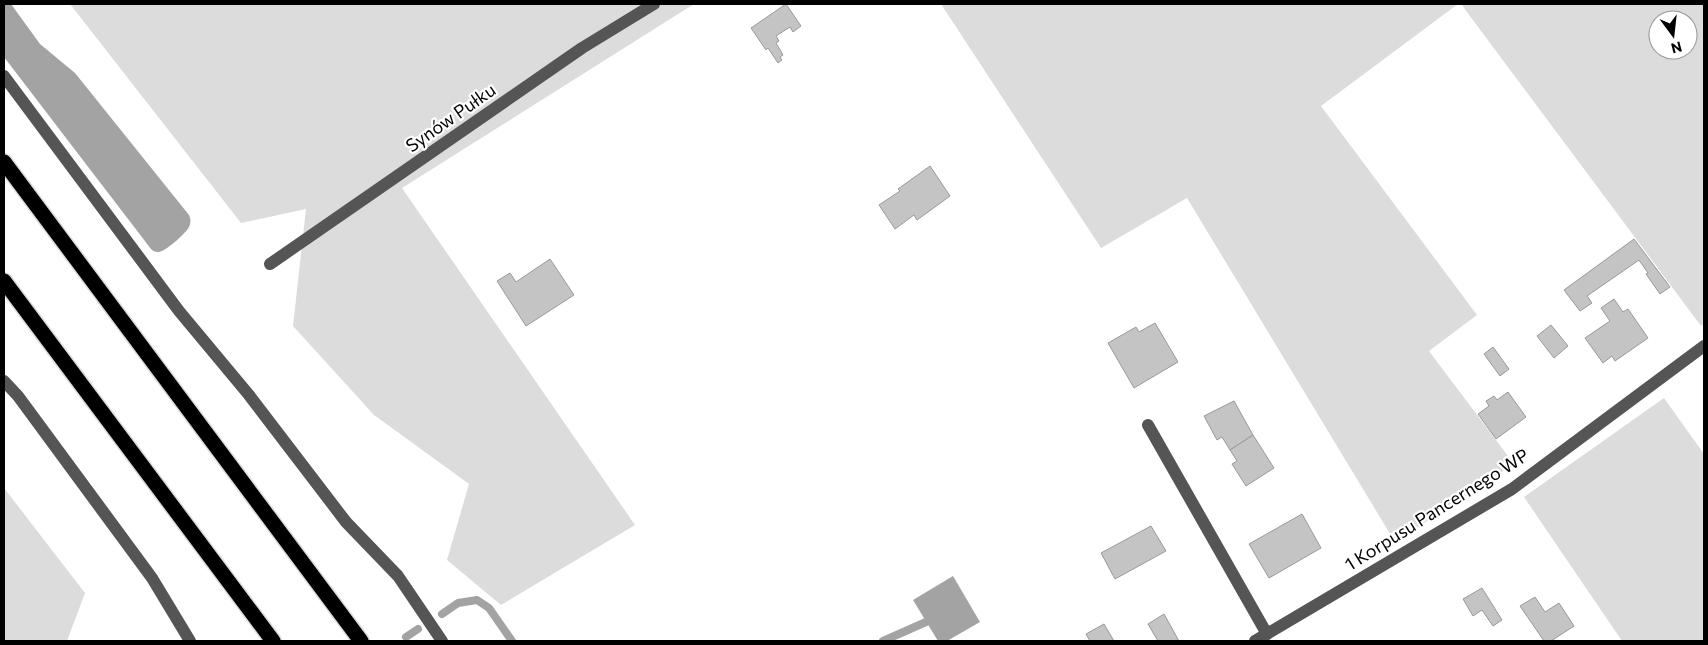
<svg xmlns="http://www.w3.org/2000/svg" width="1708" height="645" font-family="Commissioner,sans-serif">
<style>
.green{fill:#dcdcdc;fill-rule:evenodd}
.water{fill:#a3a3a3}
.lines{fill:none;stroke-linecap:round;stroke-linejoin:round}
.stream{stroke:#a3a3a3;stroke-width:8}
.building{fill:#c4c4c4;stroke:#999}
.highway-casing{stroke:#dbdbdb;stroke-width:18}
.minor{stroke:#555;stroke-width:12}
.highway{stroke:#000;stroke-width:15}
.labels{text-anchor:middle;stroke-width:4.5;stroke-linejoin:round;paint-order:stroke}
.street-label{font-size:18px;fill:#000;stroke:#fff}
</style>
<rect width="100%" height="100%" fill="#fff"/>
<g class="green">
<path d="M 70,4 L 694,4 L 402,188 L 635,525 L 501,605 L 447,560 L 469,484 L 374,415 L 293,326 L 306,209 L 241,223 Z"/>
<path d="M 941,4 L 1458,4 L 1321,106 L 1477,315 L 1429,351 L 1514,464 L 1395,542 L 1187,198 L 1101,248 Z"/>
<path d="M 1461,4 L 1704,4 L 1704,323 L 1701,326 ZM 1658,20 L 1688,20 L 1688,50 L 1658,50 Z"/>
<path d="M 1664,398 L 1704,454 L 1704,641 L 1622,641 L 1524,497 Z"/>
<path d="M 4,488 L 85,593 L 67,641 L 4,641 Z"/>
</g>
<g class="water">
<path d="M 4,4 L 11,4 L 40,44 L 75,73 L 189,215 C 191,219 191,223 189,227 C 186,233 169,248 162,251 C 158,253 154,252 151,249 L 4,57 Z"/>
<path d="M 953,576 L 980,622 L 947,641 L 938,641 L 913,600 Z"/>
</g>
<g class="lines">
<g class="stream">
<path d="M 442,614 L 458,603 L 477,600 L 489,608 L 512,641"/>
<path d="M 406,637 L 418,629"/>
<path d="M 883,641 L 926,622"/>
</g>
</g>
<g class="building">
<path d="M 786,4 L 801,26 L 793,32 L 790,27 L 776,36 L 779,41 L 776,43 L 783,55 L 780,57 L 782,60 L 778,63 L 768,48 L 766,50 L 751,28 Z"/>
<path d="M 930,166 L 950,196 L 917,220 L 914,215 L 895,229 L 879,205 L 900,191 L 898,189 Z"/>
<path d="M 1634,239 L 1670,287 L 1660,294 L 1646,274 L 1648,273 L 1639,260 L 1587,296 L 1592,303 L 1580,311 L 1564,290 Z"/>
<path d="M 550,259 L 574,295 L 526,326 L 497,281 L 510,273 L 516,282 Z"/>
<path d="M 1614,299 L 1623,312 L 1628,309 L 1648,338 L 1615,361 L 1612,356 L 1603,363 L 1585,338 L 1610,321 L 1601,308 Z"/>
<path d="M 1155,323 L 1178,362 L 1134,388 L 1108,343 L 1136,327 L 1139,332 Z"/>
<path d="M 1551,325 L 1568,346 L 1554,358 L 1537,336 Z"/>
<path d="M 1493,347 L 1509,369 L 1500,376 L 1484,354 Z"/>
<path d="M 1508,392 L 1526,417 L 1496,439 L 1478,414 L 1489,406 L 1486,401 L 1494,396 L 1497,400 Z"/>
<path d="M 1234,401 L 1253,435 L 1230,450 L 1222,437 L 1217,440 L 1204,416 Z"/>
<path d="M 1253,435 L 1274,468 L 1246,486 L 1232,464 L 1237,461 L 1230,450 Z"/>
<path d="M 1302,514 L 1321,548 L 1269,578 L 1249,544 Z"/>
<path d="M 1151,526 L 1166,551 L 1115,579 L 1101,553 Z"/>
<path d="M 1482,588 L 1502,620 L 1493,626 L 1482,610 L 1473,616 L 1463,599 Z"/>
<path d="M 1535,597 L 1545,612 L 1559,603 L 1574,626 L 1551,641 L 1544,641 L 1520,606 Z"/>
<path d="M 1164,614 L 1179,641 L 1158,641 L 1148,624 Z"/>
<path d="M 1104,624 L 1114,641 L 1090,641 L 1086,634 Z"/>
</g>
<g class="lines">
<defs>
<g id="highway">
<path d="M 4,162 L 361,641"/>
<path d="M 4,281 L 273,641"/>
</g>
</defs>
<use href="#highway" class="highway-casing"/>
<g class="minor">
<path d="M 4,76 L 179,311 L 249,395 L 346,522 L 398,576 L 442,641"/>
<path d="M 270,264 L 582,48 L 654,4"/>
<path d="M 4,381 L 18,396 L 152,578 L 190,641"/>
<path d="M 1148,425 L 1267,634"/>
<path d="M 1255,641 L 1512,489 L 1704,346"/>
</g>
<use href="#highway" class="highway"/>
</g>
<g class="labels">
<g class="street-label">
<text transform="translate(451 118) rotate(-35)" y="6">Synów Pułku</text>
<text transform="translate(1437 510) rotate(-32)" y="6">1 Korpusu Pancernego WP</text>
</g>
</g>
<rect width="1708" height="645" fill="none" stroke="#000000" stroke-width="10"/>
<g transform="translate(1673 35) rotate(165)"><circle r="24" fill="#ffffff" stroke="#999999"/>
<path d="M0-4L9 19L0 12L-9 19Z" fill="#000000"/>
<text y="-8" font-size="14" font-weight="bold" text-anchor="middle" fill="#000000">N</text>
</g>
</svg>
